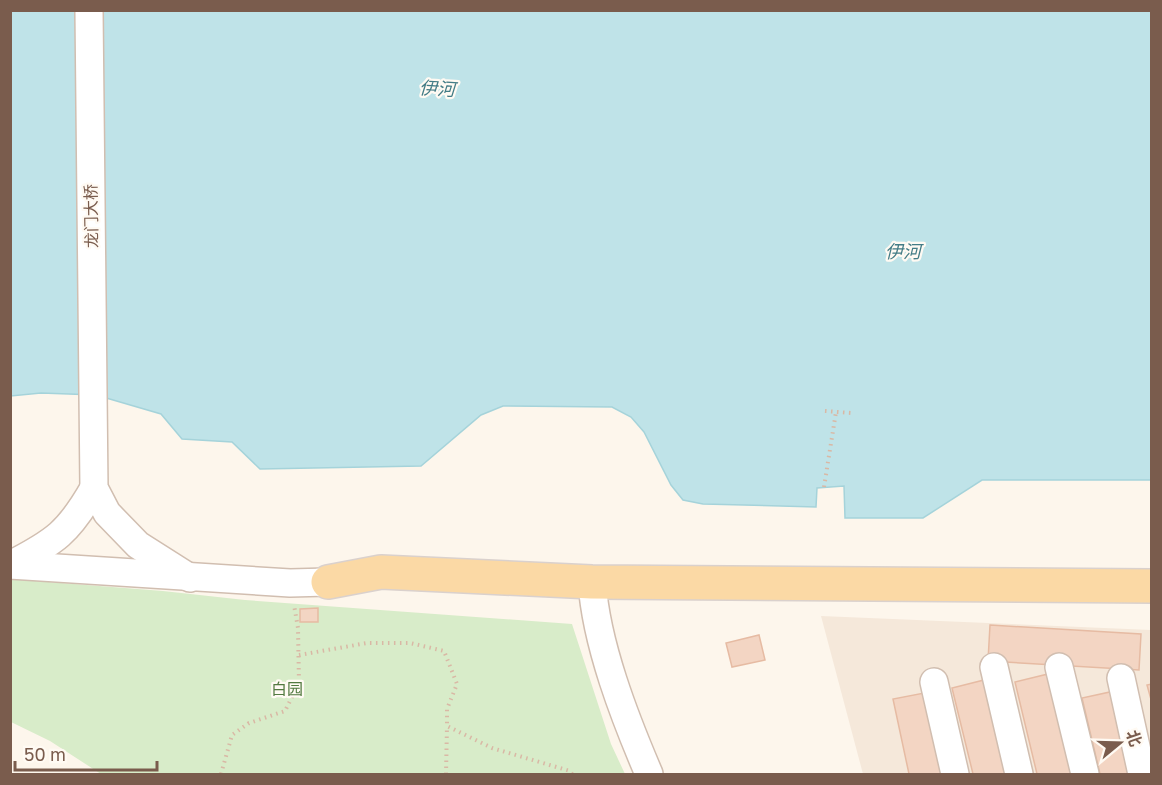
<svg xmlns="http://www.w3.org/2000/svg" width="1162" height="785" font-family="'Golos Text','Noto Sans SC',sans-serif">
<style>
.residential{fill:#f5e8da}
.green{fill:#d8ecc9}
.water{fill:#bfe3e8;stroke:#a5d3da;stroke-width:1.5}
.building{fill:#f3d5c3;stroke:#e6bba3;stroke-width:1.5}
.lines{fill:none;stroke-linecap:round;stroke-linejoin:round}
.minor-casing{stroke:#d1beb0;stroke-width:30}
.major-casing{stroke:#dad1cd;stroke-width:36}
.path{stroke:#d9b8a5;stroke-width:4;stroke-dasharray:1.5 4.5;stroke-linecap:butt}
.minor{stroke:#fff;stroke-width:27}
.major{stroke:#fbd9a5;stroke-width:33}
.labels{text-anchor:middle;stroke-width:4.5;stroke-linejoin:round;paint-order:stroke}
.street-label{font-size:16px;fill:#7a5c4d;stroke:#fffaf3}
.park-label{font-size:16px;fill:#537a41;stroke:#fffaf3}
.water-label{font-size:18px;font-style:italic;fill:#437c86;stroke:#fffaf3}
</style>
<rect width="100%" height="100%" fill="#fdf6ec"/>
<path class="residential" d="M 821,616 L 1151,630 L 1151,774 L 863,774 Z"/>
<path class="green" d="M 10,579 L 163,591 L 245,600 L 572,624 L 611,744 L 625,774 L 101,774 L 50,741 L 11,722 Z"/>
<path class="water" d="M 11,11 L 1151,11 L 1151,480 L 982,480 L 923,518 L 845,518 L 844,486 L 817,488 L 816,507 L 703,504 L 683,500 L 671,485 L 644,432 L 631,417 L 612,407 L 503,406 L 481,415 L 421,466 L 260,469 L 232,442 L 182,439 L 161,414 L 96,395 L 41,393 L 11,396 Z"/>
<g class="building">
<path d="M 318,608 L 318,622 L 300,622 L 300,609 Z"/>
<path d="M 990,625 L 1141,634 L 1139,670 L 988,661 Z"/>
<path d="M 759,635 L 765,660 L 732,667 L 726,643 Z"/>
<path d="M 1048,674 L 1071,774 L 1037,774 L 1015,682 Z"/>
<path d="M 984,680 L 1006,774 L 973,774 L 952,688 Z"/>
<path d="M 1152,684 L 1152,703 L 1147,685 Z"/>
<path d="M 1110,692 L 1129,774 L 1100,774 L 1082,698 Z"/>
<path d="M 924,693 L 942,774 L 909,774 L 893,699 Z"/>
</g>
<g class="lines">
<defs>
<g id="minor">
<path d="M 89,10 L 94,488 L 107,513 L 138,545 L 190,578"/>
<path d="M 10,565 L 290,583 L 328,582"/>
<path d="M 10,565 C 55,542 69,532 94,488"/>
<path d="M 592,582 C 596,644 625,718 649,774"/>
<path d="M 994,667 L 1019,774"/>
<path d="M 1059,667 L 1085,774"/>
<path d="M 1121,678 L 1142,774"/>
<path d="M 934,682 L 955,774"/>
</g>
<path id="major" d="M 328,582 L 381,572 L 592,582 L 1152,586"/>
</defs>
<use href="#minor" class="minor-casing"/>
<use href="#major" class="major-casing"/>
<g class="path">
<path d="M 825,411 L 851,413"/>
<path d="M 824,487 L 836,412"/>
<path d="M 299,655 L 367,643 L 410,643 L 444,651 L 457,684 L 447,709 L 447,726 L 492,748 L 570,771 L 572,774"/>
<path d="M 221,774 L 232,735 L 249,723 L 285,711 L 299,683 L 298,628 L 294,605"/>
<path d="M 446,774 L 447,726"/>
</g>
<use href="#minor" class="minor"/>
<use href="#major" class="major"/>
</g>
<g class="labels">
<g class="street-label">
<text transform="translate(91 216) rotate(-91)" y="6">龙门大桥</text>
</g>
<g class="park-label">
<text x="287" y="695">白园</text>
</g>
<g class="water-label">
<text transform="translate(437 89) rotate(3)" y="6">伊河</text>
<text x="903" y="258">伊河</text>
</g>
</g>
<rect width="1162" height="785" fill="none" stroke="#7a5c4d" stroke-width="24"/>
<g transform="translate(1120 743) rotate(71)" stroke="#fffaf3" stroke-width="4.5" paint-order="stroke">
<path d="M0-4.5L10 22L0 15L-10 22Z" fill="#7a5c4d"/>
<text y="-9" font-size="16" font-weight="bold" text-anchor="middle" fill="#7a5c4d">北</text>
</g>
<path d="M15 761v9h142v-9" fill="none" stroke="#7a5c4d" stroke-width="3"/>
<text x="24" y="761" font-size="18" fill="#7a5c4d" stroke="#fffaf3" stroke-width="4.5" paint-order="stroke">50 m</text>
</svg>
